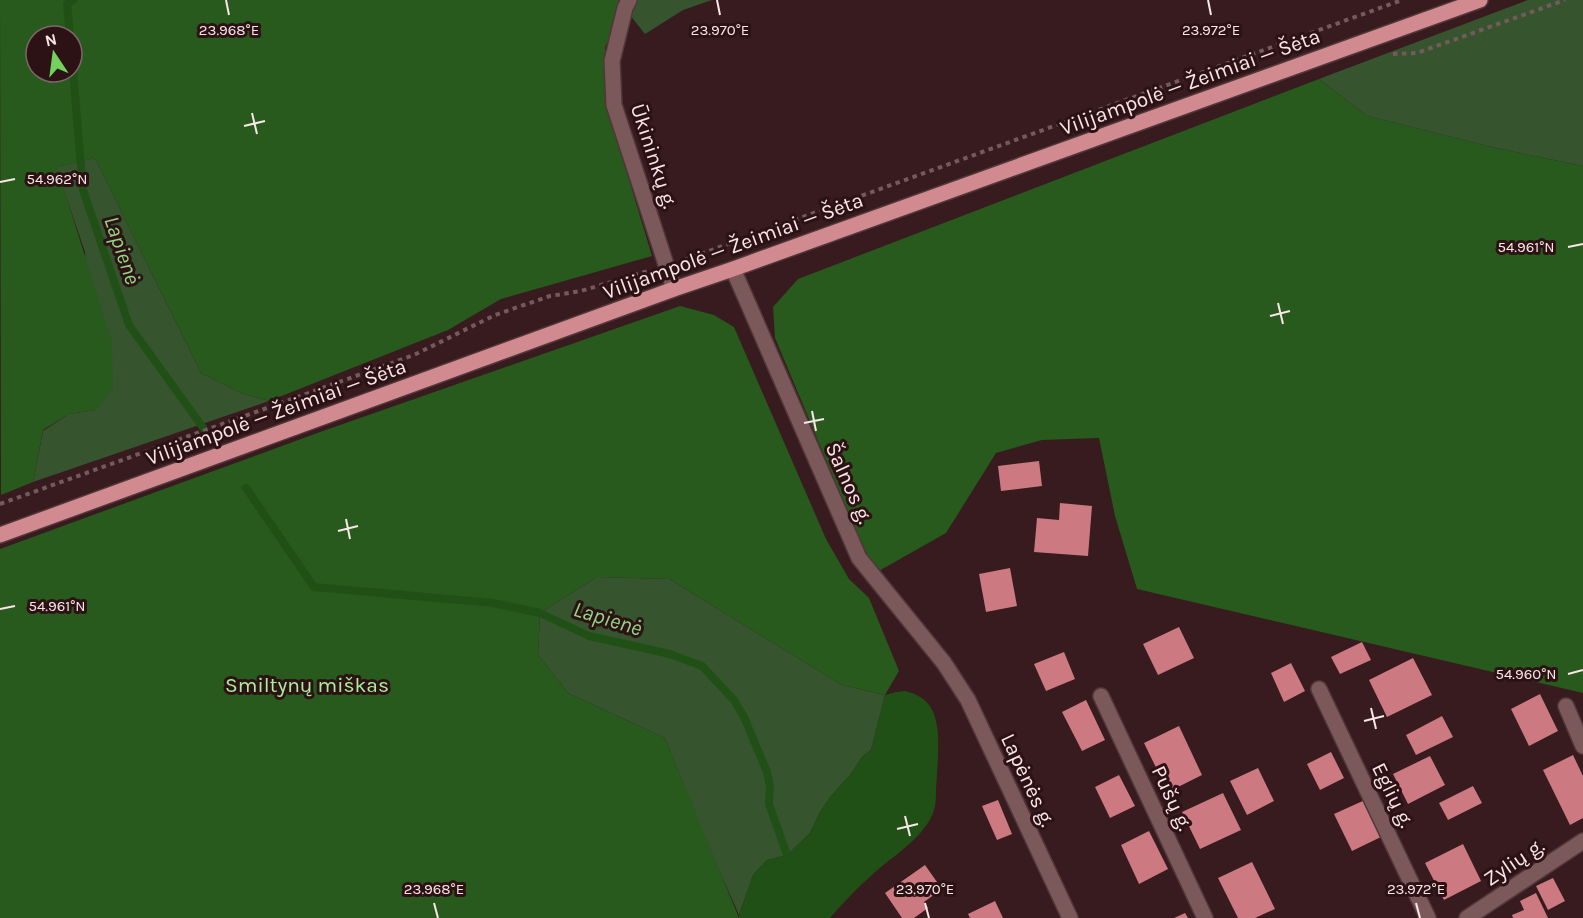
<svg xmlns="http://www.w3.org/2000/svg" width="1583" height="918" font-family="Karla,sans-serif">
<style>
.green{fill:#36552f}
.forest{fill:#28591d;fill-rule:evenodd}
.water{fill:#205015}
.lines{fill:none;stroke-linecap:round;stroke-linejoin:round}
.stream{stroke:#205015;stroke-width:8}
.building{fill:#cc7981}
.minor-casing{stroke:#52373a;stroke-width:18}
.major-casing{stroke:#52373a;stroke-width:18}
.path{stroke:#745a5d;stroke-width:4;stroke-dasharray:4.5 4.5;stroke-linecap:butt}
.minor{stroke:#7b585a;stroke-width:15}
.major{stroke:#d18a90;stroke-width:15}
.ticks{fill:none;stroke:#fae6e7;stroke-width:2}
.labels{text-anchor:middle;stroke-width:6;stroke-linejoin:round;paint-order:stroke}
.street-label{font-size:21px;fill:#fae6e7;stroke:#2c1215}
.park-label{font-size:21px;fill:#aaf09b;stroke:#2c1215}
.water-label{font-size:22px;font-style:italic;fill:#91d682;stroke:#2c1215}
.ticks-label{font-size:15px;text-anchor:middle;fill:#fae6e7;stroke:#2c1215;stroke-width:6;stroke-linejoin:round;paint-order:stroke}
</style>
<rect width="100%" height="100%" fill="#371b1e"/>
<g class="green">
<path d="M 618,0 L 712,0 L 683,10 L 645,34 Z"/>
<path d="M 1528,0 L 1583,0 L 1583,166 L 1487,146 L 1367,116 L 1319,79 Z"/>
<path d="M 95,158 L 201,373 L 241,393 L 269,401 L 33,482 L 43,431 L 69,414 L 96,410 L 85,252 L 56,167 Z"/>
<path d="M 597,577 L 669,579 L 842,685 L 885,695 L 871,750 L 862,757 L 850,775 L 831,796 L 820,812 L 810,833 L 787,855 L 767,860 L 753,875 L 739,915 L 711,852 L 665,738 L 568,693 L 538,655 L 540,613 Z"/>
</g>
<g class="forest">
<path d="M 0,0 L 618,0 L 625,8 L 605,47 L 608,110 L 652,256 L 501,299 L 448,330 L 269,401 L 241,393 L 201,373 L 95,158 L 57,167 L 112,342 L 113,389 L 96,410 L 69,414 L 43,430 L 33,482 L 1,495 ZM 36,36 L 72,36 L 72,72 L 36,72 Z"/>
<path d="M 1319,79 L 1367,116 L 1487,146 L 1583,166 L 1583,693 L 1137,589 L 1115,516 L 1099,438 L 1042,440 L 996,453 L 946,533 L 877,572 L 861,543 L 775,338 L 773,307 L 798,279 Z"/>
<path d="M 680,306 L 714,315 L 734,327 L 826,539 L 849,579 L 869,598 L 899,671 L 885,695 L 842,685 L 669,579 L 597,577 L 540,613 L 538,655 L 568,693 L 665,738 L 739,918 L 0,918 L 0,549 L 320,432 Z"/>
</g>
<path class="water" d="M 905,691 C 929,697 936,710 938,734 C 939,753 937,771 936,790 C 936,797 936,806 933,813 C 922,840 892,856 872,875 C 857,888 843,903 830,918 L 739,918 L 739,915 L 753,875 L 767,860 L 787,855 L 810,833 L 820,812 L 831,796 L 850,775 L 862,757 L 871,750 L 885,695 L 896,692 Z"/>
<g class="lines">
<g class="stream">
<path d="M 70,36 L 67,4 L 73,0"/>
<path d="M 72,59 L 83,190 L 129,325 L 204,429"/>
<path d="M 246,488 L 314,587 L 493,603 L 540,613 L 589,636 L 670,654 L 702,666 L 734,700 L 744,717 L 767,772 L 770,787 L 769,804 L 787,855 L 787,863"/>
</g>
</g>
<g class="building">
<path d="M 1039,461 L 1042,486 L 1001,491 L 998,466 Z"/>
<path d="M 1060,503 L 1092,506 L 1088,556 L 1034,552 L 1037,518 L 1059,520 Z"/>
<path d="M 1010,568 L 1017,606 L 986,612 L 979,574 Z"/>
<path d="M 1179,627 L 1194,658 L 1158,675 L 1143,644 Z"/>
<path d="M 1362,642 L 1371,660 L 1340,674 L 1331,657 Z"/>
<path d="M 1064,652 L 1075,679 L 1046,691 L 1034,664 Z"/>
<path d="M 1413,658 L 1432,695 L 1387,717 L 1369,680 Z"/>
<path d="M 1291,663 L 1305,691 L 1284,702 L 1271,673 Z"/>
<path d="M 1540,694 L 1558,731 L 1529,746 L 1511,709 Z"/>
<path d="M 1086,700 L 1105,740 L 1082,751 L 1062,712 Z"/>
<path d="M 1442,716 L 1453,737 L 1416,755 L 1406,735 Z"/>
<path d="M 1179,726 L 1202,775 L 1168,792 L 1144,743 Z"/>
<path d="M 1331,752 L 1344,778 L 1320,790 L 1307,764 Z"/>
<path d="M 1573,755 L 1583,776 L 1583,818 L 1570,825 L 1543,770 Z"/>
<path d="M 1430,756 L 1445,785 L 1408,804 L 1393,774 Z"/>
<path d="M 1258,768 L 1274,801 L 1247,815 L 1230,781 Z"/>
<path d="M 1119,775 L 1135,806 L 1110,818 L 1095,787 Z"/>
<path d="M 1473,786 L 1482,803 L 1448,820 L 1439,803 Z"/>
<path d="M 1223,793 L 1241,830 L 1200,849 L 1182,812 Z"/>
<path d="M 998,800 L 1012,834 L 997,840 L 982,806 Z"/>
<path d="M 1365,800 L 1383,836 L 1352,851 L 1334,814 Z"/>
<path d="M 1149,831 L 1168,869 L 1139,884 L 1121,845 Z"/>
<path d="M 1463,844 L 1481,881 L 1444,900 L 1425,863 Z"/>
<path d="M 1252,862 L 1275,909 L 1255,918 L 1238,918 L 1218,878 Z"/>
<path d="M 925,865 L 942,889 L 924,902 L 928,908 L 914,918 L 902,918 L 885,893 Z"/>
<path d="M 1553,878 L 1565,901 L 1548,910 L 1536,886 Z"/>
<path d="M 1536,893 L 1548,918 L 1513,918 L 1512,915 L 1524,910 L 1520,901 Z"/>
<path d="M 995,901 L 1003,918 L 970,918 L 968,914 Z"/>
<path d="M 1185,913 L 1188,918 L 1174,918 Z"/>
</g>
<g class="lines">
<defs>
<g id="minor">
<path d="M 629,0 L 625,8 L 612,61 L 614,105 L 674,289"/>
<path d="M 733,269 L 859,558 L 944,663 L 968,700 L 1070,918"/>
<path d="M 1319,689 L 1428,918"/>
<path d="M 1101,696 L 1205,918"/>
<path d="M 1566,706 L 1583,746"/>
<path d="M 1467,918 L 1583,841"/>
</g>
<path id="major" d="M 0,535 L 674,289 L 733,269 L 1480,0"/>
</defs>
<use href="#minor" class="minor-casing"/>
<use href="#major" class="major-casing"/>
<g class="path">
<path d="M 1393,54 L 1417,53 L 1565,0"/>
<path d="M 684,260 L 1402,0"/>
<path d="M 0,504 L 414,355 L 495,315 L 550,296 L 581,291 L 648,271"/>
</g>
<use href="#minor" class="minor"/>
<use href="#major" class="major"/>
</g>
<path class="ticks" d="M 226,0 L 229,15M 717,0 L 720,15M 1208,0 L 1211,15M 252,113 L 257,134M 244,126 L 265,121M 0,182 L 15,179M 1568,247 L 1583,244M 1278,303 L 1283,324M 1270,316 L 1290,311M 812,411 L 816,431M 804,423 L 824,419M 346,519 L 350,539M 338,531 L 358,526M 0,609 L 15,606M 1568,674 L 1583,670M 1371,708 L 1376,729M 1364,721 L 1384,716M 905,816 L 910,836M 897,829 L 918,824M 434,903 L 438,918M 925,903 L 929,918M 1416,903 L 1420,918"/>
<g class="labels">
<g class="street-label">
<text transform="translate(1190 82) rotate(-20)" y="7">Vilijampolė — Žeimiai — Šėta</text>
<text transform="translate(654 156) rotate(72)" y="7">Ūkininkų g.</text>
<text transform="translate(733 246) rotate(-20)" y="7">Vilijampolė — Žeimiai — Šėta</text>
<text transform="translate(276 412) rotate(-20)" y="7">Vilijampolė — Žeimiai — Šėta</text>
<text transform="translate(849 483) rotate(66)" y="7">Šalnos g.</text>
<text transform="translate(1028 780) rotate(65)" y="7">Lapėnės g.</text>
<text transform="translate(1393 795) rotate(64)" y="7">Eglių g.</text>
<text transform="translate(1172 798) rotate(65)" y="7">Pušų g.</text>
<text transform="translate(1514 862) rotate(-34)" y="7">Zylių g.</text>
</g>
<g class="park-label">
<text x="307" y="692">Smiltynų miškas</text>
</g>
<g class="water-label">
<text transform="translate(123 250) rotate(71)" y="8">Lapienė</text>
<text transform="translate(608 618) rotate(17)" y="8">Lapienė</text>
</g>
</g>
<g class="ticks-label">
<text x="229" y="35">23.968°E</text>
<text x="720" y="35">23.970°E</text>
<text x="1211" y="35">23.972°E</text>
<text x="57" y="184">54.962°N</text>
<text x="1526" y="252">54.961°N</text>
<text x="57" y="611">54.961°N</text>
<text x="1526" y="679">54.960°N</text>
<text x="434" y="894">23.968°E</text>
<text x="925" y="894">23.970°E</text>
<text x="1416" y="894">23.972°E</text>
</g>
<g transform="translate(54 54) rotate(347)"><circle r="28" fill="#2c1215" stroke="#7e6769" stroke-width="1.5"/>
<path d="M0-4.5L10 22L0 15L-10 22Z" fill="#72d25d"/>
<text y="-9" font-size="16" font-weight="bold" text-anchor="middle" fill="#fae6e7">N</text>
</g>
</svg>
